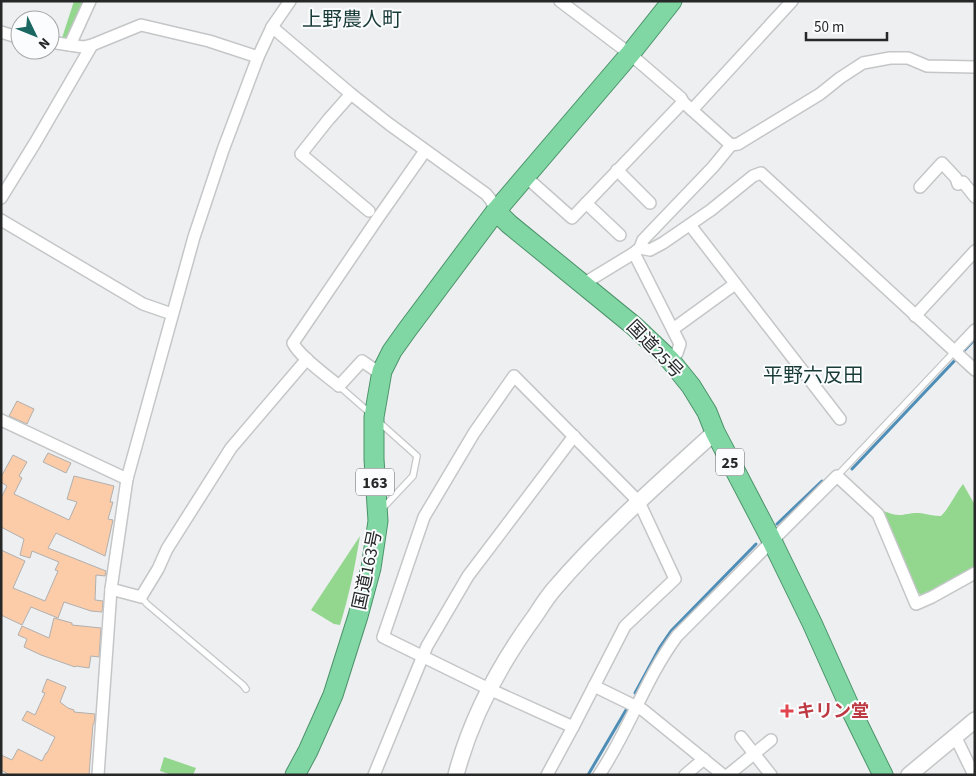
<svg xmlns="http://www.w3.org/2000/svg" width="976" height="776" font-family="'Source Sans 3','Noto Sans JP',sans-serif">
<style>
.green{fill:#93d68e}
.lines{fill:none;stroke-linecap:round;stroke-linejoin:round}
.stream{stroke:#4f8eb6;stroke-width:3}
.building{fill:#fccca8;stroke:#b1afad}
.service-casing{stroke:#c4c6c7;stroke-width:8}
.minor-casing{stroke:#c4c6c7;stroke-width:14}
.tertiary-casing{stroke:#c4c6c7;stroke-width:18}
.trunk-casing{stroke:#4c936a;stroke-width:21}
.service{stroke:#fff;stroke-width:5.5}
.minor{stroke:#fff;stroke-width:11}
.tertiary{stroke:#fff;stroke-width:15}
.trunk{stroke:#80d7a4;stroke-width:19}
.health-dot{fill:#e0444e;stroke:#fafcfe;stroke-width:2}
.labels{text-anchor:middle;stroke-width:4;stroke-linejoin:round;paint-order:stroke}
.shield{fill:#fafcfe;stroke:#666768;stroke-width:1}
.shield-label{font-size:16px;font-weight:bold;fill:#262727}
.street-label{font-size:18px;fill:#262727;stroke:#fafcfe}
.health-label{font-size:18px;font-weight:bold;fill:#be3a42;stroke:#fafcfe;text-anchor:start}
.quarter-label{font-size:20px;fill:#193b38;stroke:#fafcfe}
</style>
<rect width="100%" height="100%" fill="#edeff1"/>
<g class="green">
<path d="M 74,1 L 84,1 L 68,38 L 64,41 L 61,41 Z"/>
<path d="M 963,484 L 975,505 L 975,566 L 922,595 L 916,592 L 884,511 C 901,519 905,512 920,513 C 927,514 934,516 941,516 C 950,507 955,494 963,484 Z"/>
<path d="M 360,536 C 355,566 349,596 340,625 L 334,624 L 311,610 Z"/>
<path d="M 164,757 L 196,768 L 193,775 L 172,775 L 160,771 Z"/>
</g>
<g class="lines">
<g class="stream">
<path d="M 852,469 L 975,339"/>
<path d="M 777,524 L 822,481"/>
<path d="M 635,693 L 660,647 L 671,631 L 756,544"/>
<path d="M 588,775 L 626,710"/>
</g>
</g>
<g class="building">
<path d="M 17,401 L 34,409 L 27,424 L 9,416 Z"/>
<path d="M 48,453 L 71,463 L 66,473 L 43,462 Z"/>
<path d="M 13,455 L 27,462 L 19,476 L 22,478 L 14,494 L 69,520 L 77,502 L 67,499 L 74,476 L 114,486 L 110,502 L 113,502 L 108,519 L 113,520 L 105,556 L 56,533 L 48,548 L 106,571 L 105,576 L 96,575 L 95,600 L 103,601 L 102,612 L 91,611 L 64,602 L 58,618 L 31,607 L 22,625 L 1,615 L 1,550 L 25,561 L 13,588 L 45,601 L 58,571 L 55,570 L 59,562 L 32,551 L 30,558 L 20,555 L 24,539 L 1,527 L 1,498 L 7,486 L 1,482 L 1,477 Z"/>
<path d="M 54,618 L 72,623 L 72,625 L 101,628 L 99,657 L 91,656 L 89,668 L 76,666 L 75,667 L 41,655 L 24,647 L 27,639 L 18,635 L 22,626 L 49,638 Z"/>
<path d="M 47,679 L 66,687 L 60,702 L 68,708 L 74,710 L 74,712 L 95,714 L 94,724 L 93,724 L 89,775 L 10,775 L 1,770 L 1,755 L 12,760 L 18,749 L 42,761 L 46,753 L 47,753 L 55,737 L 22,720 L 27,711 L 35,715 L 45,693 L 42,692 Z"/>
</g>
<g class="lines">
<defs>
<g id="service">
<path d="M 339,386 L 371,414"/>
<path d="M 379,422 L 417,456 L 413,476 L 382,509"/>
<path d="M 837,476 L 955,351"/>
<path d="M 141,597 L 147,604 L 243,685 L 246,689"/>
</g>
<g id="minor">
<path d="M 560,1 L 630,54 L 681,98 L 683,102 L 731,145"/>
<path d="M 272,27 L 351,94 L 389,124 L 486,194 L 491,200 L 496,211"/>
<path d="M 1,32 L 20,38"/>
<path d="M 50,42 L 83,47 L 92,45 L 141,25 L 209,41 L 258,57"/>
<path d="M 70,45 L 90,1"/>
<path d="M 351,94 L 328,120 L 301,154 L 369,211"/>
<path d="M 692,110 L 792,1"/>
<path d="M 617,170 L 650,203"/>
<path d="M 526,177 L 572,218 L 683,102"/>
<path d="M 920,187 L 942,163 L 956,178 L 958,184 L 963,182 L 975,197"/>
<path d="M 1,198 L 35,143 L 92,45"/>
<path d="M 586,203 L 620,235"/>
<path d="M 1,220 L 143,304 L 172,314"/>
<path d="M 690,225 L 840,419"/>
<path d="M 640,248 L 650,250 L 663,243 L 711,210 L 753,176 L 761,173 L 975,370"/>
<path d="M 634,253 L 680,344 L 677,353 L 670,360"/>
<path d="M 583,284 L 634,253 L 640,248 L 643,240 L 713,167 L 731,145 L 738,144 L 820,94 L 840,78 L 863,63 L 890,58 L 908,58 L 927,66 L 975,67"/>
<path d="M 915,316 L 975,251"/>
<path d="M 673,329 L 735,284"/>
<path d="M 955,351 L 975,330"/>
<path d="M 382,371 L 375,370 L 362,361 L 339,386 C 327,376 299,356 293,343 L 378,218 L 425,151"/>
<path d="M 514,376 L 639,502 L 675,579 L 625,626 L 573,727 L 489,689 L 383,637 L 424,517 L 474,433 Z"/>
<path d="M 1,420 L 127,479"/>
<path d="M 111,589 L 141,597 L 158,569 L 167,549 L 231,448 L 307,359"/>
<path d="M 594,686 L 643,710 L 723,775"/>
<path d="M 955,736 L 974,775"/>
<path d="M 741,737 L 771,775"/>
<path d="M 98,775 L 111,589 L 127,479 L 194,237 L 223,150 L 258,57 L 272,27 L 290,1"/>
<path d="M 374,775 L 427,646 L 468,576 L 574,436"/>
<path d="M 547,775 L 573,727"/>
<path d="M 599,775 C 629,731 645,679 677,636 L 837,476 L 878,514 L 916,604 L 932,597 L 975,573"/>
<path d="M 685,775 L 704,759"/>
<path d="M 728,775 L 771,740"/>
</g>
<g id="tertiary">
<path d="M 456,775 C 471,717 500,664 535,616 C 541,607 547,597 555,588 C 603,532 660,482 715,432"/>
<path d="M 909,775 L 975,720"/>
</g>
<g id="trunk">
<path d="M 496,211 L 509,224 L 634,326 L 670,360 L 691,386 L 707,412 L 715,432 L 772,541 L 812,623 L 852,712 L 883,775"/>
<path d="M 295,775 L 308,751 L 333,695 L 358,616 L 371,568 L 378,521 L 374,459 L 374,417 L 382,371 L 392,351 L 407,330 L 496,211 L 630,54 L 672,1"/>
</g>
</defs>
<use href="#service" class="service-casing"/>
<use href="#minor" class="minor-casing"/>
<use href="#tertiary" class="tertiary-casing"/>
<use href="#trunk" class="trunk-casing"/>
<use href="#service" class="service"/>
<use href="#minor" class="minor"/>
<use href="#tertiary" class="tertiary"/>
<use href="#trunk" class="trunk"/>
</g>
<path class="health-dot" d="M784.5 703.5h5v5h5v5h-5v5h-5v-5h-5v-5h5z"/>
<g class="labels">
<g class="shield">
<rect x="716" y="448.5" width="28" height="27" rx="4"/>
<rect x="356" y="468.5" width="38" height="27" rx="4"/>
</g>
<g class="shield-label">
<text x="730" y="468">25</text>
<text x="375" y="488">163</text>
</g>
<g class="street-label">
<text transform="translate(655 349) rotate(46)" y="6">国道25号</text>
<text transform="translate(367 570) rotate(-78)" y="6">国道163号</text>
</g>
<g class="health-label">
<text x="797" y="717">キリン堂</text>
</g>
<g class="quarter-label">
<text x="352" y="26">上野農人町</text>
<text x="813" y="382">平野六反田</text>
</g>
</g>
<rect width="976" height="776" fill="none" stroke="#262727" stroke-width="5"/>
<g transform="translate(35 35) rotate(133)"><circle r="24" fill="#fafcfe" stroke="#a5a7a8"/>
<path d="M0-4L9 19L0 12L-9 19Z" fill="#1b6762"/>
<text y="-8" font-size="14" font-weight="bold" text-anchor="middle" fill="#262727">N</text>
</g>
<path d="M806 32v8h81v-8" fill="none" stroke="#262727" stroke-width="2.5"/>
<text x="814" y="32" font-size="15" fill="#262727" stroke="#fafcfe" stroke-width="4" paint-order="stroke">50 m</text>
</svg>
